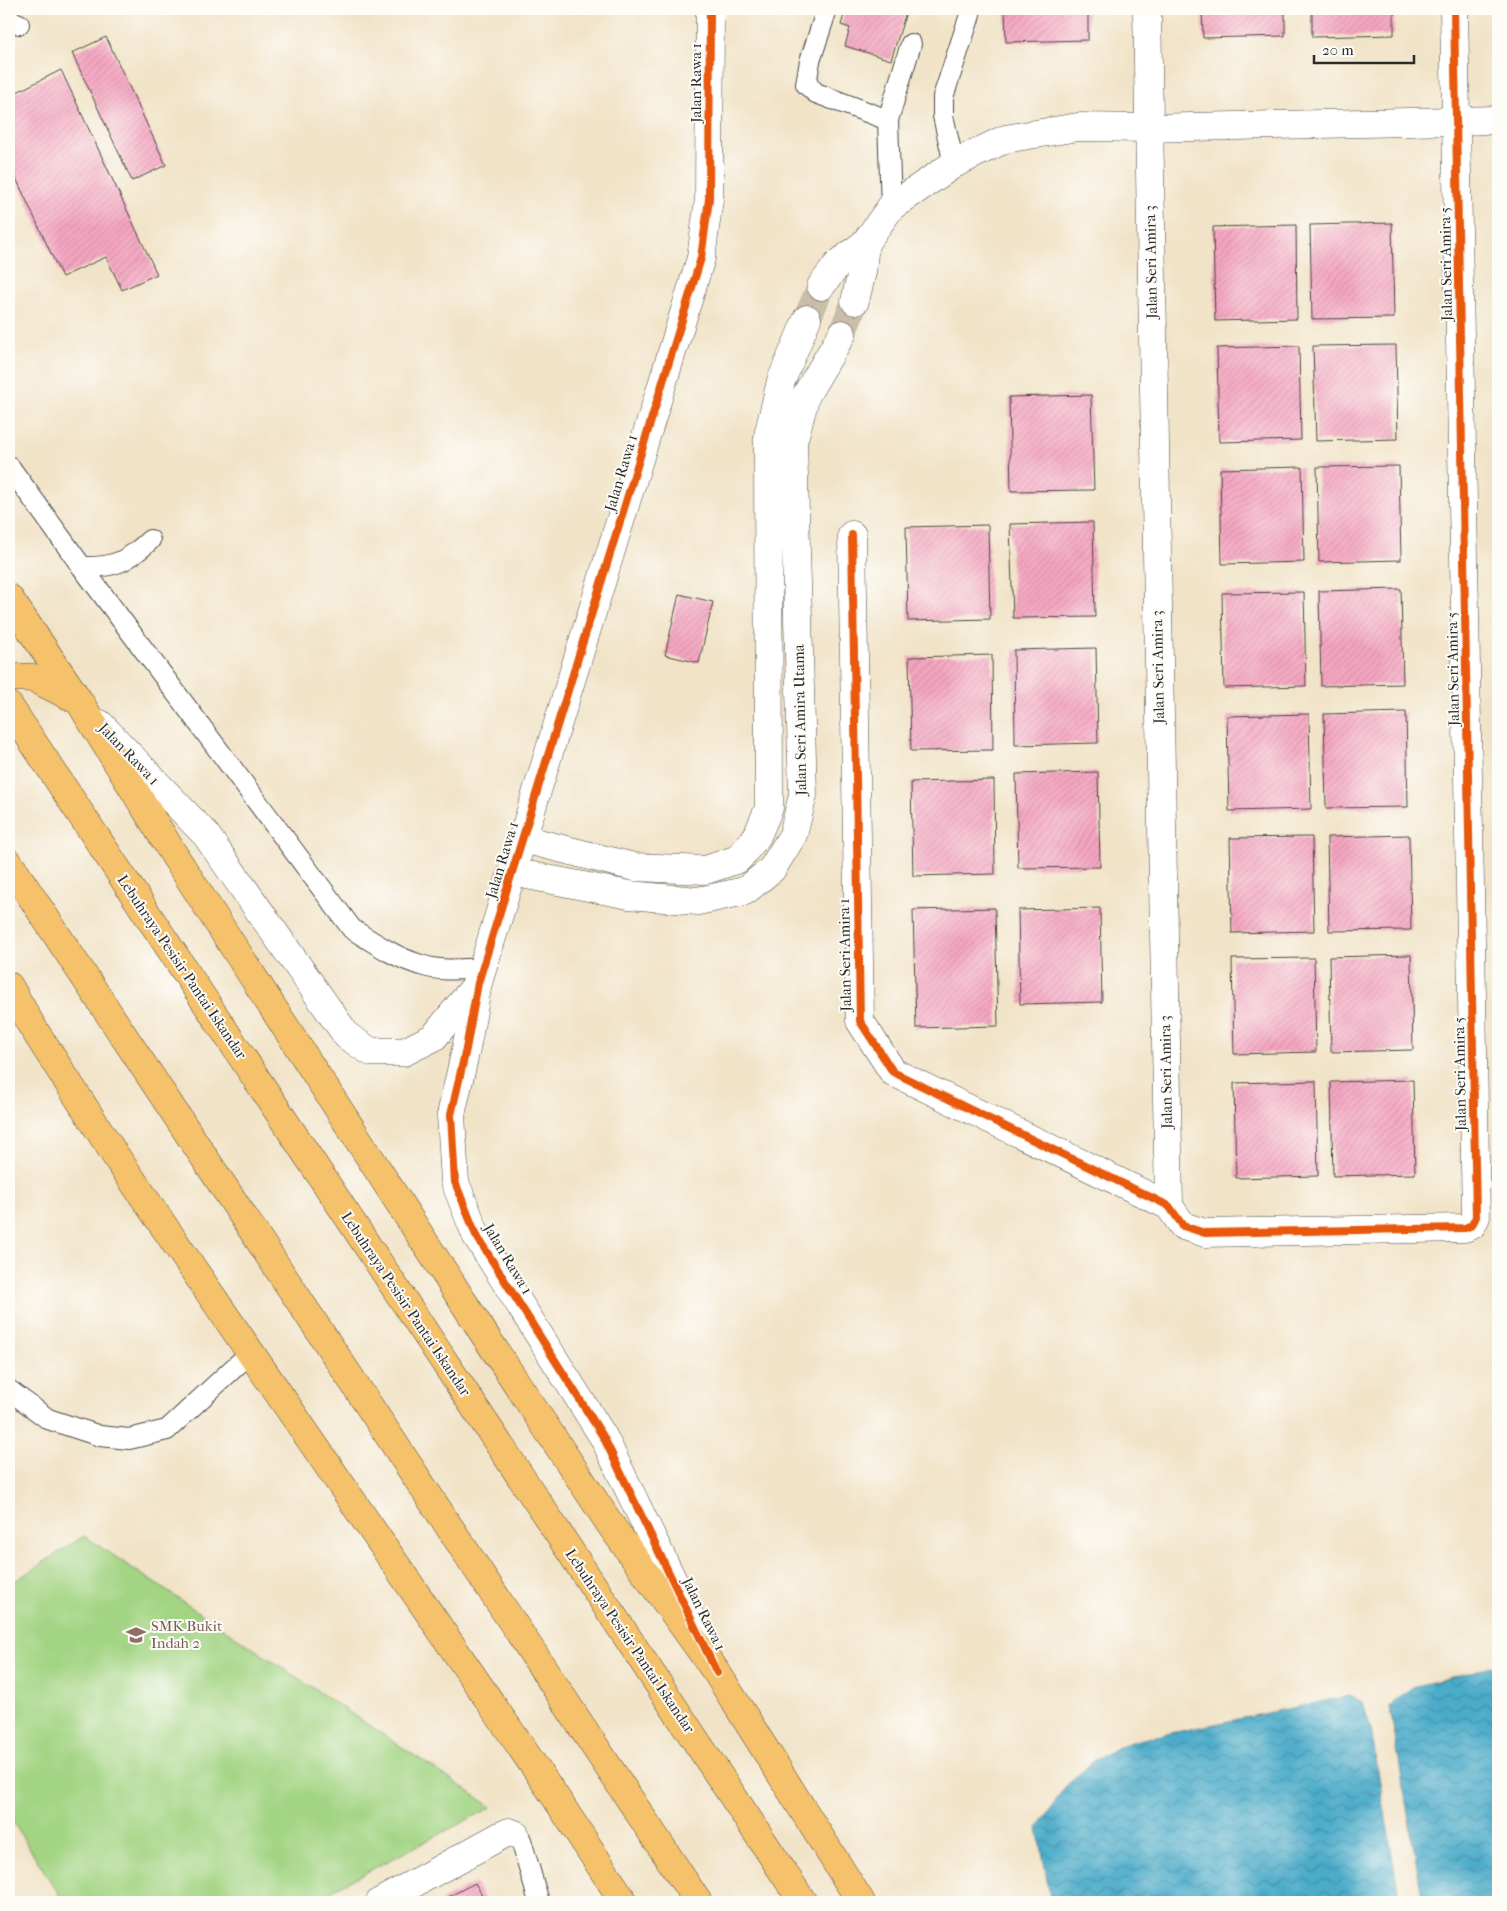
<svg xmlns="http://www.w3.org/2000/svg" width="1507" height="1911" font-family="'IM FELL French Canon',serif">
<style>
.grass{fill:#a3d483;stroke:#678057}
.water{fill:url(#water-waves);stroke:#3b6c7a}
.building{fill:url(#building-hatch)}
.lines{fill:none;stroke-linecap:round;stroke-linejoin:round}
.street-tunnel{stroke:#c9bea8;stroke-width:28;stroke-dasharray:28 14;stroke-linecap:butt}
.lane-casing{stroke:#494742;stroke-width:22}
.street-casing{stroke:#494742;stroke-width:29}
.primary-casing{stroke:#494742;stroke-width:29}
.highway-casing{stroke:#494742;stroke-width:29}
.lane{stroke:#fff;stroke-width:20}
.street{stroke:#fff;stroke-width:28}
.primary{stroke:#f5c16b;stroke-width:28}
.highway{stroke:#f5c16b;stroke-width:28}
.cycleway-casing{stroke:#fdfcf7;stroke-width:11}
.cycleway{stroke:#e8590c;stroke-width:8}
.labels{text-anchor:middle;stroke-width:4;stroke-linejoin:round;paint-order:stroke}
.street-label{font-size:15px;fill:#2b2b2b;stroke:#fdfcf7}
.education-label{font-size:15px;fill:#785e54;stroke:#fdfcf7;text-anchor:start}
</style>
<defs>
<pattern id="water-waves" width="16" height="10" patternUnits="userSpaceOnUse" patternTransform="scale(1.25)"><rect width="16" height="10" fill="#4bacca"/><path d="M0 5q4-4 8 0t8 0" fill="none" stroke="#3f8ca4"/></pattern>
<pattern id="building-hatch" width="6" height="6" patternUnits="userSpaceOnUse" patternTransform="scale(1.25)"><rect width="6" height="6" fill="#f5a6c1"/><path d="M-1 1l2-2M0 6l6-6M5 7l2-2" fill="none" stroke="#d28fa6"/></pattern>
</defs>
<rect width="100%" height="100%" fill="#fdfcf7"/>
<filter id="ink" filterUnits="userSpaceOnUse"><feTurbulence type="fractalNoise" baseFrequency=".02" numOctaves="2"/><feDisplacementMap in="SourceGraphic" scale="10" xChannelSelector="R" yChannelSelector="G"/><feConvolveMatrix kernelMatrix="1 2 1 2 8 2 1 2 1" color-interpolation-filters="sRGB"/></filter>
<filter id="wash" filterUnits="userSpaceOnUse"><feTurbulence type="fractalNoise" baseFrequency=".0096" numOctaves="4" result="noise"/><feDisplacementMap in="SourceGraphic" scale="20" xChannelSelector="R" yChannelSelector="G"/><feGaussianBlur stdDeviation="1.12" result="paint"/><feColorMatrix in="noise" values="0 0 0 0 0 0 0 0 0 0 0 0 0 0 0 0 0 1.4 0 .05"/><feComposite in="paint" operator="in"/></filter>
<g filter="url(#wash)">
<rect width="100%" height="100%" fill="#f1e3c7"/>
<path class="grass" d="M 84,1536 L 492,1807 L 309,1902 L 64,1902 L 9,1816 L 9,1585 Z"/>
<g class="water">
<path d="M 1498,1665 L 1498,1902 L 1423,1902 L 1390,1708 L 1396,1699 L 1413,1687 Z"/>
<path d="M 1349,1696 L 1363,1703 L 1371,1730 L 1400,1902 L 1051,1902 L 1038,1828 L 1065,1787 L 1096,1759 L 1119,1747 L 1133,1741 Z"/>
</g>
<g id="blocks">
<g class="building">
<path d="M 846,9 L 907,9 L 891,60 L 845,46 L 850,28 L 841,25 Z"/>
<path d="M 1005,9 L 1088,9 L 1088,40 L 1006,42 Z"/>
<path d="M 1202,9 L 1285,9 L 1285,36 L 1203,38 Z"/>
<path d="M 1312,9 L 1394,9 L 1394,35 L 1312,37 Z"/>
<path d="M 106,37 L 166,165 L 132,181 L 72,53 Z"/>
<path d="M 61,70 L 157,274 L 122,290 L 106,257 L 62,277 L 9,163 L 9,96 Z"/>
<path d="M 1392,223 L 1394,318 L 1312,319 L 1310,225 Z"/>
<path d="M 1296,225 L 1297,319 L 1215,321 L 1213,227 Z"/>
<path d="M 1396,345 L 1398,439 L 1316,441 L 1313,346 Z"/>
<path d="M 1299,346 L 1301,440 L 1219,442 L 1217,348 Z"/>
<path d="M 1091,395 L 1094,490 L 1011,491 L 1009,397 Z"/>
<path d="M 1399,466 L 1401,560 L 1319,562 L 1317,467 Z"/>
<path d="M 1302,467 L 1304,562 L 1222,564 L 1220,469 Z"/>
<path d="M 1093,522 L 1095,617 L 1013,618 L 1010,524 Z"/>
<path d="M 988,525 L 990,619 L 908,621 L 906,527 Z"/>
<path d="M 1401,589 L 1403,684 L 1321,686 L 1319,591 Z"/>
<path d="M 1304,592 L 1306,686 L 1224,688 L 1222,593 Z"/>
<path d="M 679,594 L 713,602 L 699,663 L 665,655 Z"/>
<path d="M 1096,648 L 1098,743 L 1015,745 L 1014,650 Z"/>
<path d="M 992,655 L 993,750 L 911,751 L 909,657 Z"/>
<path d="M 1406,712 L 1408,807 L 1326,808 L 1324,714 Z"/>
<path d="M 1309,714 L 1311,809 L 1229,811 L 1227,716 Z"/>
<path d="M 1098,772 L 1100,867 L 1018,868 L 1016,774 Z"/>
<path d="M 994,780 L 995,874 L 913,876 L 911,782 Z"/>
<path d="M 1409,835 L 1411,930 L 1329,931 L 1327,837 Z"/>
<path d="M 1312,837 L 1314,931 L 1232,933 L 1230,838 Z"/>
<path d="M 995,908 L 998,1026 L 916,1028 L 913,910 Z"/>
<path d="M 1100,908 L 1102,1002 L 1020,1004 L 1018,910 Z"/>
<path d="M 1411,955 L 1413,1050 L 1331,1052 L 1329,957 Z"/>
<path d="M 1314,958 L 1316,1052 L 1234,1054 L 1232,959 Z"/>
<path d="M 1413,1080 L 1415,1174 L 1333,1176 L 1331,1082 Z"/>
<path d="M 1316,1081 L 1318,1176 L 1236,1178 L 1234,1083 Z"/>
<path d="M 475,1883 L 486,1902 L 439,1902 L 448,1897 Z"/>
</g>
</g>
</g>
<g filter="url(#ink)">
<use href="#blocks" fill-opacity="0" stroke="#494742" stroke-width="1"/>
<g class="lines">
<g class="street-tunnel">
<path d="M 807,319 L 821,286"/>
<path d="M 842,334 L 855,301"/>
</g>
<defs>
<g id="lane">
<path d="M 827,9 L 810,61 L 806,84 L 816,93 L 888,120 L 891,207"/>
<path d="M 9,20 L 19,24"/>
<path d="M 888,120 L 911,44"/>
<path d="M 954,164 L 943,116 L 943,97 L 969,18 L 971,9"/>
<path d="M 9,466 L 82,567 L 352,929 C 373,942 396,958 421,965 C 440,972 463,969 483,968"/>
<path d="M 82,567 C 113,568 127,562 150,540"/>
<path d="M 9,1390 L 48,1419 L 100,1436 L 129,1439 L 167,1430 L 250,1353"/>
<path d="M 515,1834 L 521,1840 L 539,1902"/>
</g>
<g id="street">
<path d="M 1147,9 L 1169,1206"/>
<path d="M 821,286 L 838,264 L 865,243 L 891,207 L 954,164 L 1005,139 L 1078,127 L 1148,128 L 1498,120"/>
<path d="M 855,301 L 862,272 L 865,243"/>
<path d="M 852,535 L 860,1021 L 893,1072 L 1169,1206 L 1183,1226 L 1205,1233 L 1465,1228 L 1472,1225 L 1476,1217 L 1454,9"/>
<path d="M 100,724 L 206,835 L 347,1036 L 371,1052 L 404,1052 L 434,1037 L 477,984"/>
<path d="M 523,839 L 634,867 L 706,870 L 738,859 L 757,836 L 769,808 L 768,436 L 781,381 L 807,319"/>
<path d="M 512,872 L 629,895 L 698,901 L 745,891 L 772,869 L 793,835 L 803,795 L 793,442 L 806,395 L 842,334"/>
<path d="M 700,1637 L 604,1438 L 476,1235 L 455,1182 L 451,1115 L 466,1049 L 478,983 L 701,258 L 709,199 L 710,9"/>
<path d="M 380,1902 L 502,1835 L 509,1832 L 515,1834"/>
</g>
<g id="primary">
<path d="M 9,598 L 79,701 L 176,858 L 486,1337 L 610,1524 L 717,1673 L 861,1902"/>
<path d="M 9,677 L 34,678 L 75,699"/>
<path d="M 9,986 L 33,1028 L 117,1158 L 556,1798 L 624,1902"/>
</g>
<g id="highway">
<path d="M 9,706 L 803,1902"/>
<path d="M 9,863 L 698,1902"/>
</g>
</defs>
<use href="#lane" class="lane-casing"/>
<use href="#street" class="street-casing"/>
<use href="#primary" class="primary-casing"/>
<use href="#highway" class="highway-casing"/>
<use href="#lane" class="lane"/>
<use href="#street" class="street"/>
<use href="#primary" class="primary"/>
<use href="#highway" class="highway"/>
<defs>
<g id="cycleway">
<path d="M 710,9 L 709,199 L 701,258 L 478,983 L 466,1049 L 451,1115 L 455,1182 L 476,1235 L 604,1438 L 717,1673"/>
<path d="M 852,535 L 860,1021 L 893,1072 L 1169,1206 L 1183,1226 L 1205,1233 L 1465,1228 L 1472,1225 L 1476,1217 L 1454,9"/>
</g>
</defs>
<use href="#cycleway" class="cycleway-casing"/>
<use href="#cycleway" class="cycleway"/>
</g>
</g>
<defs>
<symbol id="school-bare" viewBox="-9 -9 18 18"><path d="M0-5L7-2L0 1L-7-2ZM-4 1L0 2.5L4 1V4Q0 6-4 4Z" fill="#8d6e63" stroke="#fdfcf7" stroke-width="2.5" paint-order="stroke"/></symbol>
</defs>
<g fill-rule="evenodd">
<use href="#school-bare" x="122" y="1621" width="28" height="28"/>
</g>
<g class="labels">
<g class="street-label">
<text transform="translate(696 83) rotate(-90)" y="5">Jalan Rawa 1</text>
<text transform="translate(1151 262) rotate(-91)" y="5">Jalan Seri Amira 3</text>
<text transform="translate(1446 264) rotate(-91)" y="5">Jalan Seri Amira 5</text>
<text transform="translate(621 473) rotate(-73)" y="5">Jalan Rawa 1</text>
<text transform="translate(1158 667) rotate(-91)" y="5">Jalan Seri Amira 3</text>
<text transform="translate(1453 669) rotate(-91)" y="5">Jalan Seri Amira 5</text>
<text transform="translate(800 720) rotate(-91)" y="5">Jalan Seri Amira Utama</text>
<text transform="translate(129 754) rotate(46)" y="5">Jalan Rawa 1</text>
<text transform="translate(502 860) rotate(-73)" y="5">Jalan Rawa 1</text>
<text transform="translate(845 955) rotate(-91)" y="5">Jalan Seri Amira 1</text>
<text transform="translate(182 967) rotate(56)" y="5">Lebuhraya Pesisir Pantai Iskandar</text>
<text transform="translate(1166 1072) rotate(-91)" y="5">Jalan Seri Amira 3</text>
<text transform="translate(1460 1074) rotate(-91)" y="5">Jalan Seri Amira 5</text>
<text transform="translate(508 1259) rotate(59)" y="5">Jalan Rawa 1</text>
<text transform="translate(406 1304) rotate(56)" y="5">Lebuhraya Pesisir Pantai Iskandar</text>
<text transform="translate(704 1614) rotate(64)" y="5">Jalan Rawa 1</text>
<text transform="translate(630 1641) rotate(56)" y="5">Lebuhraya Pesisir Pantai Iskandar</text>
</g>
<g class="education-label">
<text x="151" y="1631">SMK Bukit<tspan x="151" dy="17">Indah 2</tspan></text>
</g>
</g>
<rect width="1507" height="1911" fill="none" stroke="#fdfcf7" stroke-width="30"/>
<path d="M1314 55v8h100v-8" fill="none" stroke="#2b2b2b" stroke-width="2.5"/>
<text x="1322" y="55" font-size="15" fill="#2b2b2b" stroke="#fdfcf7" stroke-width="4" paint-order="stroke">20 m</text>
</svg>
